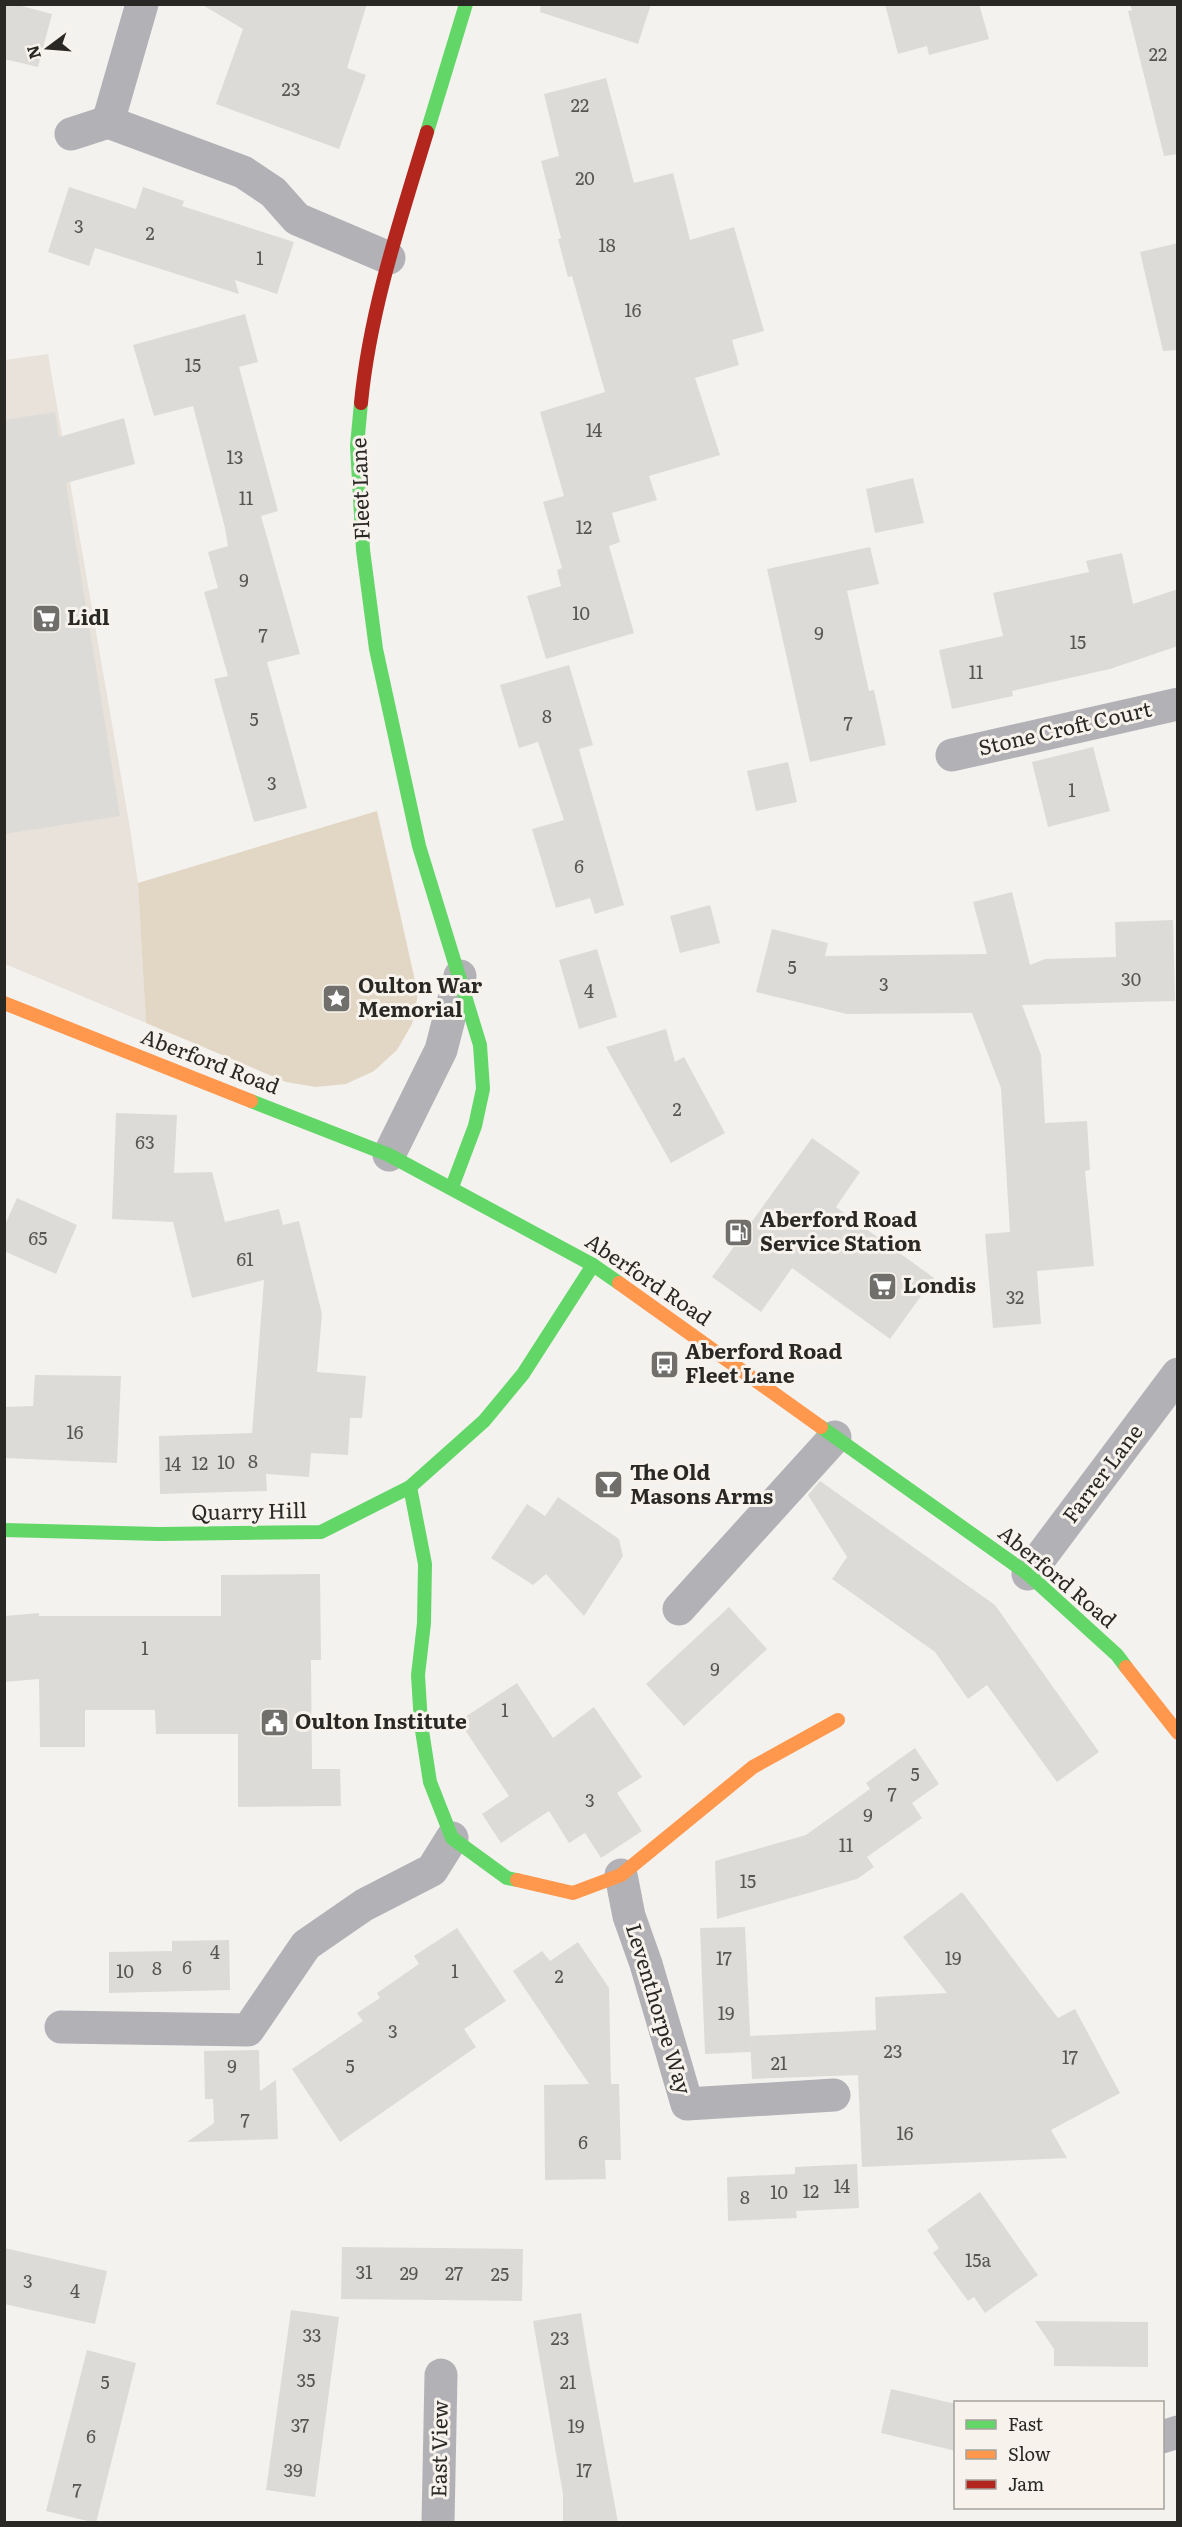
<svg xmlns="http://www.w3.org/2000/svg" width="1182" height="2527" font-family="Literata,serif">
<style>
.built{fill:#e8e2da}
.green{fill:#e2d6c4}
.building{fill:#dddbd8}
.lines{fill:none;stroke-linecap:round;stroke-linejoin:round}
.street{stroke:#b2b1b6;stroke-width:33}
.fast{stroke:#63d668;stroke-width:14}
.slow{stroke:#ff974d;stroke-width:14}
.jam{stroke:#b3261e;stroke-width:14}
.labels{text-anchor:middle;stroke-width:6;stroke-linejoin:round;paint-order:stroke}
.number-label{font-size:18px;fill:#575653}
.street-label{font-size:21px;fill:#292825;stroke:#f7f3ec}
.poi-label{font-size:21px;font-weight:bold;fill:#292825;stroke:#f7f3ec;text-anchor:start}
</style>
<rect width="100%" height="100%" fill="#f4f2ef"/>
<path class="built" d="M 48,354 L 130,828 L 138,883 L 146,1023 L 5,964 L 4,360 Z"/>
<path class="green" d="M 377,811 L 418,994 L 412,1024 L 397,1050 L 374,1071 L 346,1084 L 316,1087 L 286,1082 L 146,1023 L 138,883 Z"/>
<g class="building">
<path d="M 4,4 L 14,4 L 52,14 L 38,67 L 4,59 Z"/>
<path d="M 201,4 L 367,4 L 347,68 L 366,75 L 339,149 L 216,104 L 243,29 Z"/>
<path d="M 541,4 L 651,4 L 638,44 L 540,12 Z"/>
<path d="M 885,4 L 979,4 L 989,39 L 929,55 L 927,46 L 898,54 Z"/>
<path d="M 1130,4 L 1178,4 L 1178,154 L 1164,156 L 1128,11 L 1132,10 Z"/>
<path d="M 606,78 L 634,183 L 673,173 L 690,240 L 734,227 L 764,331 L 732,340 L 739,365 L 695,378 L 720,455 L 649,476 L 657,500 L 612,513 L 620,542 L 609,546 L 634,633 L 546,659 L 527,596 L 561,586 L 557,570 L 562,568 L 543,502 L 564,496 L 540,412 L 605,392 L 572,276 L 568,277 L 558,239 L 561,238 L 541,161 L 559,156 L 544,94 Z"/>
<path d="M 69,187 L 136,209 L 143,187 L 184,201 L 182,206 L 294,242 L 277,294 L 235,280 L 239,294 L 95,248 L 89,266 L 48,252 Z"/>
<path d="M 1178,243 L 1178,350 L 1163,351 L 1140,252 Z"/>
<path d="M 245,314 L 258,362 L 239,367 L 278,511 L 261,516 L 300,654 L 267,662 L 307,808 L 254,822 L 214,679 L 228,676 L 204,592 L 218,588 L 208,552 L 228,546 L 225,528 L 193,406 L 154,416 L 133,345 Z"/>
<path d="M 55,412 L 59,437 L 124,418 L 135,464 L 66,483 L 120,816 L 4,834 L 4,420 Z"/>
<path d="M 913,478 L 924,523 L 875,533 L 866,489 Z"/>
<path d="M 870,547 L 879,584 L 847,591 L 869,691 L 874,690 L 886,745 L 810,762 L 767,569 Z"/>
<path d="M 1122,553 L 1133,604 L 1178,589 L 1178,646 L 1110,669 L 1012,691 L 1013,696 L 952,709 L 939,650 L 1003,636 L 993,593 L 1089,572 L 1086,561 Z"/>
<path d="M 569,665 L 593,745 L 579,749 L 624,905 L 595,914 L 590,898 L 556,908 L 532,829 L 564,820 L 538,742 L 519,748 L 500,685 Z"/>
<path d="M 1093,747 L 1110,811 L 1048,827 L 1032,762 Z"/>
<path d="M 788,762 L 797,802 L 756,811 L 747,771 Z"/>
<path d="M 1012,892 L 1030,965 L 1045,959 L 1116,957 L 1115,922 L 1173,920 L 1175,1001 L 1022,1005 L 1041,1055 L 1045,1123 L 1087,1121 L 1090,1170 L 1085,1171 L 1094,1266 L 1037,1271 L 1041,1324 L 993,1328 L 985,1234 L 1010,1232 L 1001,1088 L 972,1013 L 847,1014 L 756,992 L 772,929 L 828,943 L 825,956 L 987,954 L 973,902 Z"/>
<path d="M 710,905 L 720,943 L 680,953 L 670,916 Z"/>
<path d="M 597,949 L 617,1017 L 579,1029 L 559,960 Z"/>
<path d="M 666,1029 L 675,1062 L 684,1057 L 725,1133 L 671,1163 L 606,1047 Z"/>
<path d="M 116,1113 L 177,1115 L 174,1173 L 212,1172 L 225,1222 L 279,1209 L 283,1225 L 299,1221 L 322,1314 L 317,1372 L 366,1376 L 362,1418 L 350,1418 L 348,1455 L 311,1453 L 309,1477 L 266,1474 L 267,1491 L 160,1494 L 159,1436 L 252,1433 L 264,1280 L 192,1298 L 173,1222 L 112,1219 Z"/>
<path d="M 812,1138 L 860,1172 L 836,1207 L 934,1278 L 890,1339 L 792,1268 L 761,1312 L 712,1277 Z"/>
<path d="M 17,1198 L 77,1225 L 56,1274 L 4,1251 L 4,1227 Z"/>
<path d="M 35,1375 L 121,1376 L 117,1463 L 4,1458 L 4,1407 L 33,1406 Z"/>
<path d="M 820,1481 L 995,1605 L 1099,1752 L 1057,1782 L 987,1685 L 968,1699 L 935,1652 L 832,1579 L 847,1557 L 808,1495 Z"/>
<path d="M 558,1497 L 619,1539 L 623,1556 L 584,1616 L 546,1574 L 533,1585 L 491,1558 L 527,1504 L 545,1516 Z"/>
<path d="M 320,1574 L 321,1660 L 311,1660 L 312,1769 L 340,1769 L 341,1806 L 238,1807 L 238,1734 L 156,1734 L 155,1710 L 85,1710 L 85,1747 L 40,1747 L 39,1679 L 4,1682 L 4,1616 L 39,1613 L 39,1616 L 221,1616 L 221,1575 Z"/>
<path d="M 729,1607 L 767,1649 L 684,1726 L 646,1684 Z"/>
<path d="M 517,1683 L 553,1738 L 594,1707 L 642,1777 L 617,1793 L 642,1831 L 601,1858 L 585,1833 L 569,1843 L 549,1811 L 501,1843 L 482,1814 L 509,1796 L 459,1721 Z"/>
<path d="M 915,1748 L 939,1784 L 912,1803 L 922,1818 L 867,1857 L 874,1867 L 857,1879 L 717,1919 L 715,1861 L 806,1835 L 870,1789 L 866,1783 Z"/>
<path d="M 962,1892 L 1058,2018 L 1075,2009 L 1120,2093 L 1051,2130 L 1067,2158 L 862,2167 L 858,2075 L 752,2079 L 750,2036 L 876,2030 L 875,1997 L 947,1993 L 903,1937 Z"/>
<path d="M 745,1927 L 751,2052 L 705,2054 L 700,1928 Z"/>
<path d="M 457,1928 L 506,2001 L 464,2029 L 476,2047 L 340,2142 L 292,2069 L 363,2021 L 357,2013 L 380,1998 L 377,1993 L 419,1964 L 414,1956 Z"/>
<path d="M 229,1940 L 230,1990 L 109,1993 L 109,1952 L 172,1951 L 172,1941 Z"/>
<path d="M 578,1942 L 609,1988 L 611,2084 L 619,2084 L 621,2160 L 605,2160 L 606,2179 L 545,2180 L 544,2085 L 589,2084 L 513,1971 L 542,1951 L 550,1961 Z"/>
<path d="M 259,2050 L 260,2091 L 276,2080 L 278,2139 L 187,2142 L 214,2123 L 213,2099 L 205,2099 L 204,2051 Z"/>
<path d="M 857,2164 L 859,2208 L 796,2211 L 797,2218 L 728,2221 L 727,2177 L 795,2174 L 795,2167 Z"/>
<path d="M 980,2192 L 1038,2275 L 985,2313 L 974,2297 L 968,2301 L 933,2253 L 939,2248 L 927,2230 Z"/>
<path d="M 342,2247 L 523,2249 L 522,2301 L 341,2299 Z"/>
<path d="M 4,2248 L 107,2271 L 95,2324 L 4,2304 Z"/>
<path d="M 291,2310 L 339,2317 L 315,2497 L 266,2490 Z"/>
<path d="M 581,2313 L 588,2357 L 618,2523 L 563,2523 L 563,2494 L 533,2321 Z"/>
<path d="M 1035,2321 L 1148,2322 L 1148,2367 L 1054,2366 L 1054,2349 Z"/>
<path d="M 87,2350 L 136,2363 L 96,2523 L 46,2511 Z"/>
<path d="M 891,2389 L 956,2404 L 956,2451 L 881,2433 Z"/>
</g>
<g class="lines">
<g class="street">
<path d="M 108,122 L 142,4"/>
<path d="M 71,134 L 108,122 L 243,172 L 273,192 L 297,219 L 389,258"/>
<path d="M 952,755 L 1178,704"/>
<path d="M 389,1155 L 441,1050 L 460,976"/>
<path d="M 1028,1574 L 1178,1374"/>
<path d="M 679,1609 L 835,1437"/>
<path d="M 621,1875 L 629,1916 L 646,1964 L 687,2104 L 834,2095"/>
<path d="M 61,2027 L 248,2030 L 306,1945 L 364,1905 L 432,1870 L 452,1838"/>
<path d="M 1162,2437 L 1178,2432"/>
<path d="M 438,2522 L 441,2375"/>
</g>
<g class="fast">
<path d="M 427,132 L 466,4"/>
<path d="M 361,403 L 357,446 L 363,550 L 376,649 L 419,846 L 480,1045 L 483,1089 L 475,1126 L 452,1187"/>
<path d="M 251,1101 L 389,1155 L 593,1265 L 619,1283"/>
<path d="M 821,1427 L 1028,1574 L 1117,1655 L 1126,1667"/>
<path d="M 410,1487 L 425,1564 L 424,1623 L 418,1675 L 421,1724 L 430,1782 L 452,1838 L 507,1878 L 517,1880"/>
<path d="M 4,1530 L 159,1534 L 321,1532 L 410,1487 L 484,1421 L 523,1374 L 593,1265"/>
</g>
<g class="slow">
<path d="M 4,1003 L 251,1101"/>
<path d="M 619,1283 L 821,1427"/>
<path d="M 1126,1667 L 1178,1733"/>
<path d="M 517,1880 L 573,1893 L 621,1875 L 753,1767 L 838,1720"/>
</g>
<path class="jam" d="M 361,403 C 370,310 400,221 427,132"/>
</g>
<defs>
<symbol id="supermarket-square" viewBox="-11 -11 22 22"><rect x="-9" y="-9" width="18" height="18" rx="4" fill="#706f6c" stroke="#f7f3ec"/><path d="M-6-5.5h2.5l.6 2H6L4.5 2H-2.5L-4.4-4H-6ZM-1.5 3.2a1.3 1.3 0 1 0 .1 0ZM3 3.2a1.3 1.3 0 1 0 .1 0Z" fill="#fff"/></symbol>
<symbol id="sight-square" viewBox="-11 -11 22 22"><rect x="-9" y="-9" width="18" height="18" rx="4" fill="#706f6c" stroke="#f7f3ec"/><path d="M0-6L1.8-2.2L6-1.7L2.9 1.2L3.7 5.4L0 3.3L-3.7 5.4L-2.9 1.2L-6-1.7L-1.8-2.2Z" fill="#fff"/></symbol>
<symbol id="fuel-square" viewBox="-11 -11 22 22"><rect x="-9" y="-9" width="18" height="18" rx="4" fill="#706f6c" stroke="#f7f3ec"/><path d="M-5.5-6h7V0h2V4h1.3V-2.5L3-4.5l.8-.8L6-3V5H2.5V1h-1V6h-7ZM-4.2-4.7v3.2H.2V-4.7Z" fill="#fff"/></symbol>
<symbol id="bus-square" viewBox="-11 -11 22 22"><rect x="-9" y="-9" width="18" height="18" rx="4" fill="#706f6c" stroke="#f7f3ec"/><path d="M-5-6H5V4H4V6H2V4H-2V6H-4V4H-5ZM-3.5-4V0h7V-4ZM-3.5 1.2v1.5H-2V1.2ZM2 1.2v1.5H3.5V1.2Z" fill="#fff"/></symbol>
<symbol id="bar-square" viewBox="-11 -11 22 22"><rect x="-9" y="-9" width="18" height="18" rx="4" fill="#706f6c" stroke="#f7f3ec"/><path d="M-6-5H6L.8 .8V4.5H3.5V6h-7V4.5H-.8V.8Z" fill="#fff"/></symbol>
<symbol id="civic-square" viewBox="-11 -11 22 22"><rect x="-9" y="-9" width="18" height="18" rx="4" fill="#706f6c" stroke="#f7f3ec"/><path d="M-.6-6.5H3V-4.5H.6V-3L4-1V1h2V6H-6V1h2V-1L-.6-3ZM-1.2 2.5V6h2.4V2.5Z" fill="#fff"/></symbol>
</defs>
<g fill-rule="evenodd">
<use href="#supermarket-square" x="30" y="602" width="33" height="33"/>
<use href="#sight-square" x="320" y="982" width="33" height="33"/>
<use href="#fuel-square" x="722" y="1216" width="33" height="33"/>
<use href="#supermarket-square" x="866" y="1270" width="33" height="33"/>
<use href="#bus-square" x="648" y="1348" width="33" height="33"/>
<use href="#bar-square" x="592" y="1468" width="33" height="33"/>
<use href="#civic-square" x="258" y="1706" width="33" height="33"/>
</g>
<g class="labels">
<g class="number-label">
<text x="1158" y="61">22</text>
<text x="291" y="96">23</text>
<text x="580" y="112">22</text>
<text x="585" y="185">20</text>
<text x="79" y="233">3</text>
<text x="150" y="240">2</text>
<text x="607" y="252">18</text>
<text x="260" y="265">1</text>
<text x="633" y="317">16</text>
<text x="193" y="372">15</text>
<text x="594" y="437">14</text>
<text x="235" y="464">13</text>
<text x="246" y="505">11</text>
<text x="584" y="534">12</text>
<text x="244" y="587">9</text>
<text x="581" y="620">10</text>
<text x="819" y="640">9</text>
<text x="263" y="642">7</text>
<text x="1078" y="649">15</text>
<text x="976" y="679">11</text>
<text x="547" y="723">8</text>
<text x="254" y="726">5</text>
<text x="848" y="730">7</text>
<text x="272" y="790">3</text>
<text x="1072" y="797">1</text>
<text x="579" y="873">6</text>
<text x="792" y="974">5</text>
<text x="1131" y="986">30</text>
<text x="884" y="991">3</text>
<text x="589" y="998">4</text>
<text x="677" y="1116">2</text>
<text x="145" y="1149">63</text>
<text x="38" y="1245">65</text>
<text x="245" y="1266">61</text>
<text x="1015" y="1304">32</text>
<text x="75" y="1439">16</text>
<text x="253" y="1468">8</text>
<text x="226" y="1469">10</text>
<text x="200" y="1470">12</text>
<text x="173" y="1471">14</text>
<text x="145" y="1655">1</text>
<text x="715" y="1676">9</text>
<text x="505" y="1717">1</text>
<text x="915" y="1781">5</text>
<text x="892" y="1801">7</text>
<text x="590" y="1807">3</text>
<text x="868" y="1822">9</text>
<text x="846" y="1852">11</text>
<text x="748" y="1888">15</text>
<text x="215" y="1959">4</text>
<text x="724" y="1965">17</text>
<text x="953" y="1965">19</text>
<text x="187" y="1974">6</text>
<text x="157" y="1975">8</text>
<text x="125" y="1978">10</text>
<text x="455" y="1978">1</text>
<text x="559" y="1983">2</text>
<text x="726" y="2020">19</text>
<text x="393" y="2038">3</text>
<text x="893" y="2058">23</text>
<text x="1070" y="2064">17</text>
<text x="779" y="2070">21</text>
<text x="232" y="2073">9</text>
<text x="350" y="2073">5</text>
<text x="245" y="2127">7</text>
<text x="905" y="2140">16</text>
<text x="583" y="2149">6</text>
<text x="842" y="2193">14</text>
<text x="811" y="2198">12</text>
<text x="779" y="2199">10</text>
<text x="745" y="2204">8</text>
<text x="978" y="2267">15a</text>
<text x="364" y="2279">31</text>
<text x="409" y="2280">29</text>
<text x="454" y="2280">27</text>
<text x="500" y="2281">25</text>
<text x="28" y="2288">3</text>
<text x="75" y="2298">4</text>
<text x="312" y="2342">33</text>
<text x="560" y="2345">23</text>
<text x="306" y="2387">35</text>
<text x="105" y="2389">5</text>
<text x="568" y="2389">21</text>
<text x="300" y="2432">37</text>
<text x="576" y="2433">19</text>
<text x="91" y="2443">6</text>
<text x="293" y="2477">39</text>
<text x="584" y="2477">17</text>
<text x="77" y="2497">7</text>
</g>
<g class="street-label">
<text transform="translate(361 489) rotate(-92)" y="7">Fleet Lane</text>
<text transform="translate(1065 729) rotate(-13)" y="7">Stone Croft Court</text>
<text transform="translate(210 1062) rotate(21)" y="7">Aberford Road</text>
<text transform="translate(648 1280) rotate(34)" y="7">Aberford Road</text>
<text transform="translate(1103 1474) rotate(-53)" y="7">Farrer Lane</text>
<text transform="translate(249 1512) rotate(-1)" y="7">Quarry Hill</text>
<text transform="translate(1057 1577) rotate(40)" y="7">Aberford Road</text>
<text transform="translate(658 2009) rotate(73)" y="7">Leventhorpe Way</text>
<text transform="translate(440 2449) rotate(-89)" y="7">East View</text>
</g>
<g class="poi-label">
<text x="67" y="625">Lidl</text>
<text x="358" y="993">Oulton War<tspan x="358" dy="24">Memorial</tspan></text>
<text x="760" y="1227">Aberford Road<tspan x="760" dy="24">Service Station</tspan></text>
<text x="903" y="1293">Londis</text>
<text x="685" y="1359">Aberford Road<tspan x="685" dy="24">Fleet Lane</tspan></text>
<text x="630" y="1480">The Old<tspan x="630" dy="24">Masons Arms</tspan></text>
<text x="295" y="1729">Oulton Institute</text>
</g>
</g>
<rect width="1182" height="2527" fill="none" stroke="#292825" stroke-width="12"/>
<rect x="954" y="2401" width="210" height="108" fill="#f7f3ec" stroke="#a5a29c" stroke-width="1.5"/>
<rect x="966" y="2420" width="30" height="9" fill="#63d668" stroke="#a5a29c" stroke-width="1.5"/>
<text x="1008" y="2431" font-size="18" fill="#292825">Fast</text>
<rect x="966" y="2450" width="30" height="9" fill="#ff974d" stroke="#a5a29c" stroke-width="1.5"/>
<text x="1008" y="2461" font-size="18" fill="#292825">Slow</text>
<rect x="966" y="2480" width="30" height="9" fill="#b3261e" stroke="#a5a29c" stroke-width="1.5"/>
<text x="1008" y="2491" font-size="18" fill="#292825">Jam</text>
<g transform="translate(48 48) rotate(254)" stroke="#f7f3ec" stroke-width="4.5" paint-order="stroke">
<path d="M0-4.5L10 22L0 15L-10 22Z" fill="#292825"/>
<text y="-9" font-size="16" font-weight="bold" text-anchor="middle" fill="#292825">N</text>
</g>
</svg>
